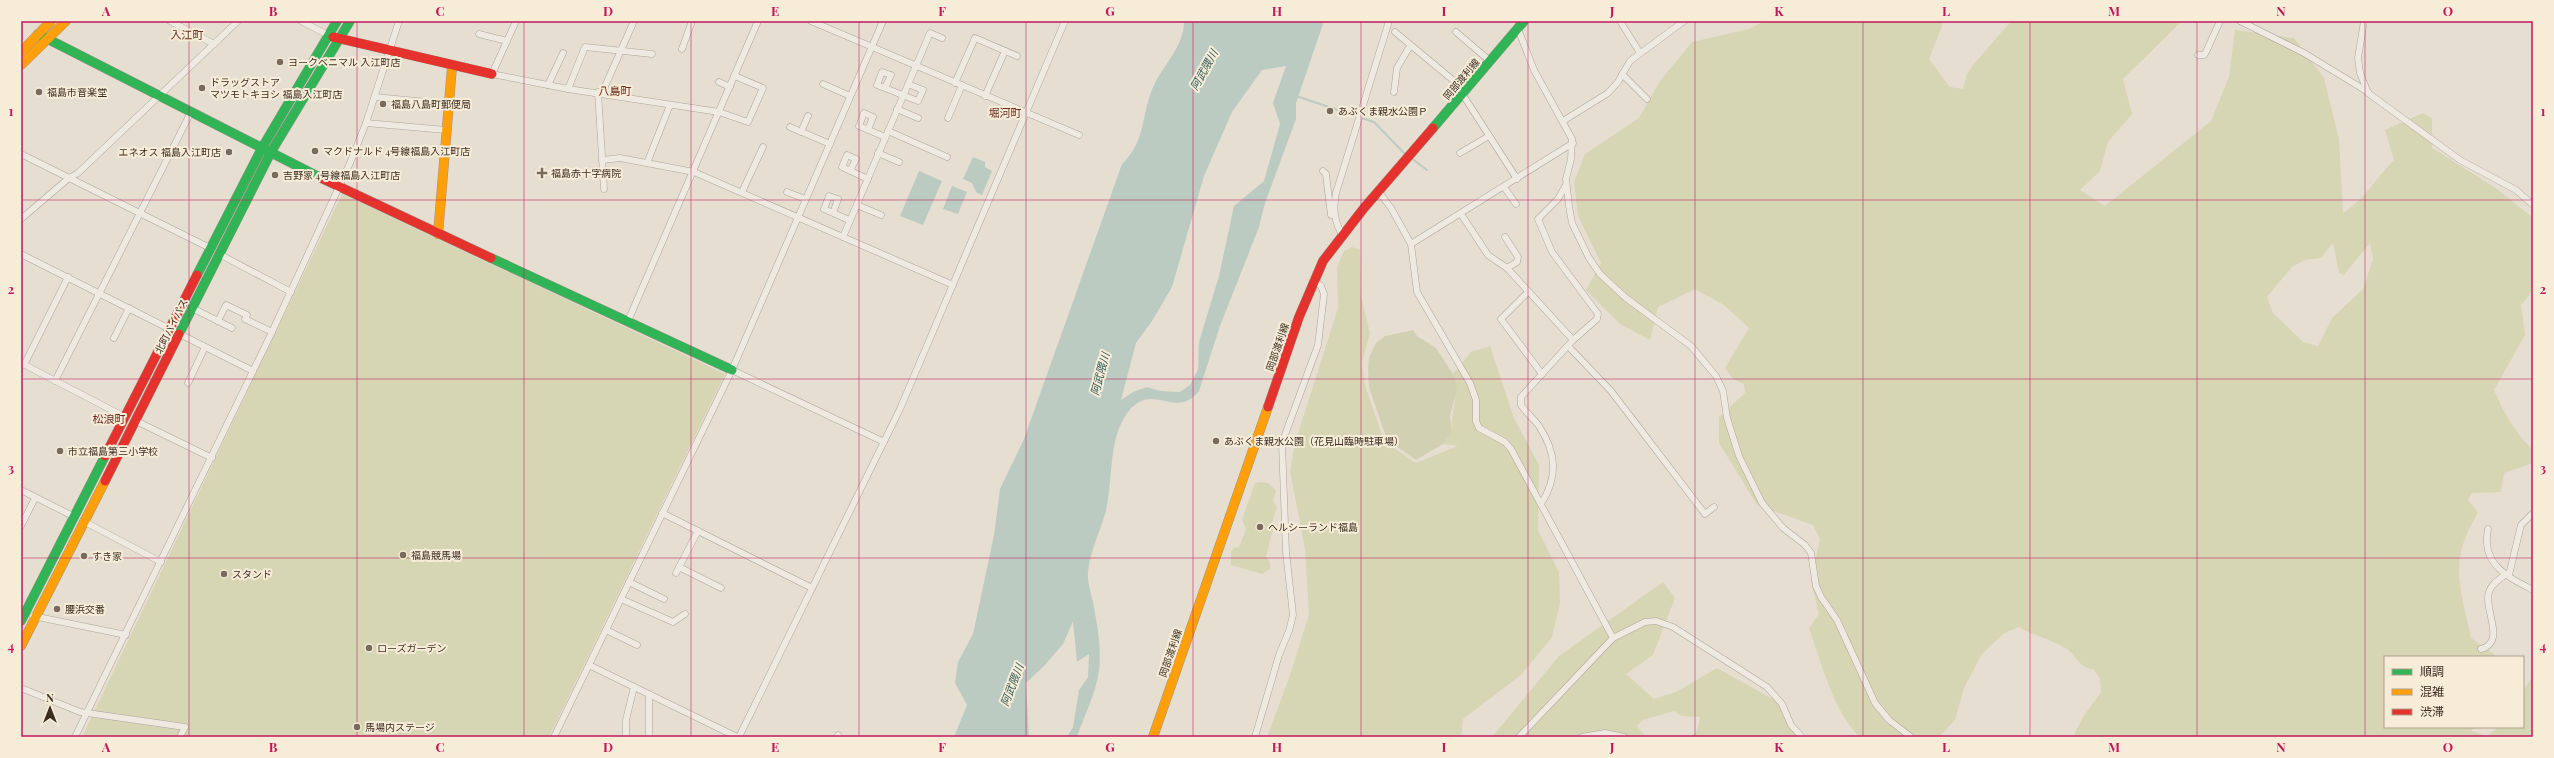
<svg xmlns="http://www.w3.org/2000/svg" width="2554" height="758" font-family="'Playfair Display','Noto Sans JP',serif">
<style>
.green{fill:#d6d5b4;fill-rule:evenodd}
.cemetery{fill:#d1d0b3}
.water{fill:#bbcbc1;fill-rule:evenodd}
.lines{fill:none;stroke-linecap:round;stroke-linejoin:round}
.stream{stroke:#bbcbc1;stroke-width:2}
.street-casing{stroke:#aca499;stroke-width:7}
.fast-casing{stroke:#9b948a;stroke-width:10}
.slow-casing{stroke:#9b948a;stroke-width:10}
.jam-casing{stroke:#9b948a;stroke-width:10}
.street{stroke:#eeeae2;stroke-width:6}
.fast{stroke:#30b455;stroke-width:9}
.slow{stroke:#ff9f0a;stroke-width:9}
.jam{stroke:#e5322d;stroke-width:9}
.grid{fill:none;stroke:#c2185b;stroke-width:1;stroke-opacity:0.55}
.poi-dot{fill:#786b5e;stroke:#f6ecd8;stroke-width:1.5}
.labels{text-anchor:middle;stroke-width:4;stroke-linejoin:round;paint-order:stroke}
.poi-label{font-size:10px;fill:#3c2d20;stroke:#f6ecd8;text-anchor:start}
.street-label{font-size:10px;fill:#3c2d20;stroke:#f6ecd8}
.neighbourhood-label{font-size:11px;fill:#682d20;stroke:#f6ecd8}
.water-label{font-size:11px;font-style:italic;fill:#305b57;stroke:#f6ecd8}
.neatline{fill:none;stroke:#c2185b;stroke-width:1.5}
.grid-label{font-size:13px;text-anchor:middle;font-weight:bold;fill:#c2185b}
</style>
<rect width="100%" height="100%" fill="#e6dfd1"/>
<g class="green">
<path d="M 1764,21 L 1944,21 L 1929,59 L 1950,87 L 1963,89 L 1967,74 L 1974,64 L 2011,21 L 2182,21 L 2123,79 L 2132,114 L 2108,142 L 2100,171 L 2080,190 L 2105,206 L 2211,121 L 2229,77 L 2235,30 L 2294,38 L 2324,78 L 2339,139 L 2343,213 C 2364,200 2376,178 2394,160 L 2385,130 L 2423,113 L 2432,118 L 2432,148 L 2496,188 L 2533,218 L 2533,290 L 2521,305 L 2525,335 L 2494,390 C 2504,413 2515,433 2533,450 L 2533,463 L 2504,473 L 2501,492 L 2472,493 L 2468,500 L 2478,513 C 2448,561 2460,586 2471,638 L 2498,657 L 2385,657 L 2385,727 L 2474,727 L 2471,731 L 2487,736 L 2498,727 L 2523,727 L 2523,691 L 2533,676 L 2533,737 L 2073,737 L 2083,717 L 2101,692 L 2100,679 L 2094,670 C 2074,665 2076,652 2062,646 C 2047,639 2032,634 2018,627 L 2003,634 L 1982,654 L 1964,688 L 1955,720 L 1939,737 L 1860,737 C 1834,713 1821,662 1809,628 L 1819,614 L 1811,581 L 1820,539 L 1813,525 L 1757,505 L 1719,443 L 1719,417 L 1745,393 L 1744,384 L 1733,379 L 1725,368 L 1749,328 L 1724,305 L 1695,289 L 1658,307 L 1650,340 L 1620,324 L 1586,290 L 1601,263 L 1578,216 L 1574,182 L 1585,154 L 1639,118 L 1660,81 L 1692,42 L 1749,29 ZM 2333,243 L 2339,273 L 2344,275 L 2370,243 L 2373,259 L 2363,289 L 2332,318 L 2318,346 L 2303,342 L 2273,313 L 2267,297 L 2292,267 L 2305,260 L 2321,258 Z"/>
<path d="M 342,194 L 725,374 L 549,737 L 82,737 Z"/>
<path d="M 1352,247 L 1360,250 L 1361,297 L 1370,333 L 1362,362 L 1365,385 L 1384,441 L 1416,463 L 1458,446 L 1443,444 L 1452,433 C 1450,409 1460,398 1453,374 L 1471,352 L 1490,346 L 1514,418 L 1539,465 L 1538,530 L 1559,572 L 1560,603 L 1552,637 L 1521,675 L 1463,719 L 1461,737 L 1267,737 L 1290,675 L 1309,615 L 1305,549 L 1290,471 L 1295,443 L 1338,308 L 1337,267 L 1344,251 Z"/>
<path d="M 1261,482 L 1268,483 L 1276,490 L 1273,501 L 1277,507 L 1272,523 L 1274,525 L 1266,557 L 1270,562 L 1270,569 L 1262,574 L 1231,565 L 1231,551 L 1234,548 L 1239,547 L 1246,529 L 1242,520 L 1255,483 Z"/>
<path d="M 1663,582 L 1675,598 L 1653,655 L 1626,674 L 1654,699 L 1676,692 L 1717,668 L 1782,704 L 1797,737 L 1690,737 L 1697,731 L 1700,717 L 1681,716 L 1674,711 L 1643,720 L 1637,726 L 1646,737 L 1492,737 L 1559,656 Z"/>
</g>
<path class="cemetery" d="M 1413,330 L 1417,336 L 1436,348 L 1453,374 L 1457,389 L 1450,416 L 1452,433 L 1443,444 L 1416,460 L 1387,440 L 1369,387 L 1368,370 L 1369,357 L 1376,343 L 1385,336 Z"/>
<g class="water">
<path d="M 1184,21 L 1324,21 L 1296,103 L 1296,119 L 1265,203 L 1259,227 L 1220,326 L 1199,391 C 1175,421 1153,380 1128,412 C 1107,440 1114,481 1105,514 C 1100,531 1089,555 1088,572 C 1087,581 1091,593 1093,602 C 1097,624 1102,648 1099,671 C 1096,693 1084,716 1077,737 L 1067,737 L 1073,727 L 1079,690 L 1088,677 L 1089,654 L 1077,662 L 1073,621 L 1063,644 L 1044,666 L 1026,683 L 1029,737 L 954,737 L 967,705 L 955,683 L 958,662 L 973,634 L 994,535 L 1000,489 L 1024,439 L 1122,164 C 1148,139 1140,113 1155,83 C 1166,62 1184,45 1184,21 ZM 1286,66 L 1273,103 L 1280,124 L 1264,181 L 1234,206 L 1219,276 L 1199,342 L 1198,370 L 1190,385 L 1180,392 L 1160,391 L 1147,387 L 1133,392 L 1121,400 L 1136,343 L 1152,321 L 1172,287 L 1204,176 L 1232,112 L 1262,70 Z"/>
<path d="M 973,157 L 985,162 L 985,167 L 992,171 L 982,195 L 976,192 L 972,183 L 963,179 Z"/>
<path d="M 919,171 L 942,181 L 923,225 L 900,216 Z"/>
<path d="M 952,186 L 967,192 L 958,214 L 943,209 Z"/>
</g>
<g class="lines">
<g class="stream">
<path d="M 1296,96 L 1374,122 L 1405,154"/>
<path d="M 1411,158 L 1427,170"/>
</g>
<defs>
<g id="street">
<path d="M 170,21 L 214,44"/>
<path d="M 301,21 L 328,35"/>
<path d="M 516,21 L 492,74 L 568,89 L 719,112 L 748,122 L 763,88 L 735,76"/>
<path d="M 811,21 L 1079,135"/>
<path d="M 1620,21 L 1640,53"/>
<path d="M 2240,21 L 2304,53 L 2368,92"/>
<path d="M 2364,21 L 2358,58 L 2360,73 L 2368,93 L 2460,160 L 2516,190 L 2533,205"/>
<path d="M 1518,29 L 1534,70 L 1572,139 L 1571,159 L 1566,179 L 1569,206 L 1572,223 L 1589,258 L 1600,274 L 1626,298 L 1691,346 L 1716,376 L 1723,391 L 1727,418 L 1739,456 L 1762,503 L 1783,528 L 1805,545 L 1811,553 L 1816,586 L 1821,597 L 1837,620 L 1875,703 L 1889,720 L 1911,737"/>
<path d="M 1395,32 L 1466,91"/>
<path d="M 1456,32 L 1490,61"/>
<path d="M 479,34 L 507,41"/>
<path d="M 682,49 L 692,21"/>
<path d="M 2198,55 L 2204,55 L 2206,52 L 2220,21"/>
<path d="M 1622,74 L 1647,99"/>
<path d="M 719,82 L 730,87"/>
<path d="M 955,83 L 975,38 L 1017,56"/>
<path d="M 823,84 L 850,96"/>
<path d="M 548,85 L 563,53"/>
<path d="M 885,88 L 891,75 L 882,72 L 877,85 C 891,90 904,96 918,101 L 923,90 L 908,84"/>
<path d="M 568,89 L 585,47 L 652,54"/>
<path d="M 598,92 L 604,189"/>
<path d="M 1394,92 L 1397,68 L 1410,46"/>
<path d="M 602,93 L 634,21"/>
<path d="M 1463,95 L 1517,179"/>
<path d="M 985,96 L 1005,51"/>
<path d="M 375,97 L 448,104"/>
<path d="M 897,109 L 918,118"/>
<path d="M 948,118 L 962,85"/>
<path d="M 1563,121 L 1608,93 L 1618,82 L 1630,61 L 1684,21"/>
<path d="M 366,123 L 446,130"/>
<path d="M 790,127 L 830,144"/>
<path d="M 868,130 L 873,117 L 864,113 L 859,126 L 885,137"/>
<path d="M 888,131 L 947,157"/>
<path d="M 801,132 L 808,116"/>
<path d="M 878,153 L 899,162"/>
<path d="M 1460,153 L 1489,136"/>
<path d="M 21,154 L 212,249"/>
<path d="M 602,160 L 620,158 L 694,172 L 953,285"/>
<path d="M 647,163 L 670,105"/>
<path d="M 850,171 L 856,159 L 847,155 L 842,167 L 868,179"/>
<path d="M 1323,171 L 1326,174 L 1331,215"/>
<path d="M 1504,187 L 1516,204"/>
<path d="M 742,192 L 763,147"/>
<path d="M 787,192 L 805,199"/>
<path d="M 1379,192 L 1391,208 L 1411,244 L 1417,292 L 1470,383 L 1476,400 L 1476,421 L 1479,428 L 1505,442 L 1511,449 L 1613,638"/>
<path d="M 857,205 L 881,215"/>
<path d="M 833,213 L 838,199 L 829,196 L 824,209 L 849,220"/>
<path d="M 1461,214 L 1488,255 L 1507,268 L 1573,340"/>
<path d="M 21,219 L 69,178 L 78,173 L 238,21"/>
<path d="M 1343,236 C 1334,222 1333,209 1336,193 L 1389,21"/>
<path d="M 843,237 L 930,33 L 942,38"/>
<path d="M 1505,237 L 1518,257 L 1517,262 L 1507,268"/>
<path d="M 1411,244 L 1573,143"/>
<path d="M 21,254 L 253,371"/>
<path d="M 219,254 L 291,292"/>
<path d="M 1528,292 L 1501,319 L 1542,374"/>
<path d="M 192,308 L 232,328"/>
<path d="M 218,321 L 226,305 L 247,315 L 245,319 L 272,332"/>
<path d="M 628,321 L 758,21"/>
<path d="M 114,338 L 129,308"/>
<path d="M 1568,346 L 1611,391 L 1705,514 L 1714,507"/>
<path d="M 21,363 L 125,417"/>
<path d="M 24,365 L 68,277"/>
<path d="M 732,370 L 884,442"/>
<path d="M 55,381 L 191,112"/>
<path d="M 188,383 L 205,347"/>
<path d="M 134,420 L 212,458"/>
<path d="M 21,490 L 73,516"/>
<path d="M 1541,504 C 1558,477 1557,454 1539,426 C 1534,419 1526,413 1521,405 L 1521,397 L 1573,340 L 1597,319 L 1598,314 L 1552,252 L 1538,219 L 1558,199 L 1566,185"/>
<path d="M 662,513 L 812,588"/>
<path d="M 83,521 L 161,562"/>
<path d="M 21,526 L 35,498"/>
<path d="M 2488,529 C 2481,564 2506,576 2533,590"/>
<path d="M 679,567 L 721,588"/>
<path d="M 676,573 L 698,531"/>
<path d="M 2509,575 L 2521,525 L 2533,513"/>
<path d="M 629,582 L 664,599"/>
<path d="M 621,599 L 673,622 L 685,614"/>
<path d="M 33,616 L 126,635"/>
<path d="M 606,630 L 637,645"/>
<path d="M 2481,649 C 2507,642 2483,609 2489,592 C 2491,584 2500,579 2506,574"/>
<path d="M 589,665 L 737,737"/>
<path d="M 21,688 L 80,712 L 185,727 L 180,737"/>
<path d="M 75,737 L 272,332 L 350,163 L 366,123 L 399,21"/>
<path d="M 554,737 L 732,370 L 883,21"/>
<path d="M 626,737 L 626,720 L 634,687"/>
<path d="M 649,737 L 649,694"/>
<path d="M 739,737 L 900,409 L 1065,21"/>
<path d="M 837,737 L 838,735"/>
<path d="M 1255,737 L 1279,655 L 1289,631 L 1293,615 L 1286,552 L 1282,443 L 1318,345 L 1324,294 L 1321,286 L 1313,280"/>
<path d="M 1519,737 L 1613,638 L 1645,622 L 1656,621 L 1673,627 L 1767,687 L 1782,704 L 1791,725 L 1802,737"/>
<path d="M 1582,737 L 1605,733 L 1624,737"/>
</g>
<g id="fast">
<path d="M 38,34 L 321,178"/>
<path d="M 1433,128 L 1524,21"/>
<path d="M 491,258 L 732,370"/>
<path d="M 197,275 L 262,148 L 337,21"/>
<path d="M 179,334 L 271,152 L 350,21"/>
<path d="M 21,621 L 105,456"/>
</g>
<g id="slow">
<path d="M 21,52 L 51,21"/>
<path d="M 21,65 L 66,21"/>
<path d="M 438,234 L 452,67"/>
<path d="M 21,646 L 105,481"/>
<path d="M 1153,737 L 1268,407"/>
</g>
<g id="jam">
<path d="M 333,37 L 492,74"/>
<path d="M 321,178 L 491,258"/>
<path d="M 1268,407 L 1299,317 L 1323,261 L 1364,208 L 1433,128"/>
<path d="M 105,456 L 197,275"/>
<path d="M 105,481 L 179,334"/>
</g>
</defs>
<use href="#street" class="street-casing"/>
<use href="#fast" class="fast-casing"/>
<use href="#slow" class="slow-casing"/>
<use href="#jam" class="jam-casing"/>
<use href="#street" class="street"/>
<use href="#fast" class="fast"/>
<use href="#slow" class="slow"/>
<use href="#jam" class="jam"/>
</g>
<path class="grid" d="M 189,21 L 189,737M 357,21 L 357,737M 524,21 L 524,737M 691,21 L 691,737M 859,21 L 859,737M 1026,21 L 1026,737M 1193,21 L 1193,737M 1361,21 L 1361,737M 1528,21 L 1528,737M 1695,21 L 1695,737M 1863,21 L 1863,737M 2030,21 L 2030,737M 2197,21 L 2197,737M 2365,21 L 2365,737M 21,200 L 2533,200M 21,379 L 2533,379M 21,558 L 2533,558"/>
<g class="poi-dot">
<circle cx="280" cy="62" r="4"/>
<circle cx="202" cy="88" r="4"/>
<circle cx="39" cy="92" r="4"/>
<circle cx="383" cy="104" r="4"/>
<circle cx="1330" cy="111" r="4"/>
<circle cx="315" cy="151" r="4"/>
<circle cx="229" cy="152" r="4"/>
<path d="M540 167h4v4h4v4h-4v4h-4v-4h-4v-4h4z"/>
<circle cx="275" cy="175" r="4"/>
<circle cx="1216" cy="441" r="4"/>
<circle cx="60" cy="451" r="4"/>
<circle cx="1260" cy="527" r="4"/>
<circle cx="403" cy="555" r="4"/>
<circle cx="84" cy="556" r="4"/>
<circle cx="224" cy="574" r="4"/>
<circle cx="57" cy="609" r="4"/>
<circle cx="369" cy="648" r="4"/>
<circle cx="357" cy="727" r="4"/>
</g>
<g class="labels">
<g class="poi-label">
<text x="288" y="66">ヨークベニマル 入江町店</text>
<text x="210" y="86">ドラッグストア<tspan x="210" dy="12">マツモトキヨシ 福島入江町店</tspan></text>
<text x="47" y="96">福島市音楽堂</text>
<text x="391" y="108">福島八島町郵便局</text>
<text x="1338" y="115">あぶくま親水公園Ｐ</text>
<text x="323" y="155">マクドナルド 4号線福島入江町店</text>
<text x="221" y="156" text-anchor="end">エネオス 福島入江町店</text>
<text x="551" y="177">福島赤十字病院</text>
<text x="283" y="179">吉野家 4号線福島入江町店</text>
<text x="1224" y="445">あぶくま親水公園（花見山臨時駐車場）</text>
<text x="68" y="455">市立福島第三小学校</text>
<text x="1268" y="531">ヘルシーランド福島</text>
<text x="411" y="559">福島競馬場</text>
<text x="92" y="560">すき家</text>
<text x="232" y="578">スタンド</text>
<text x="65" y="613">腰浜交番</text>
<text x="377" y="652">ローズガーデン</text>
<text x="365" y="731">馬場内ステージ</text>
</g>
<g class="street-label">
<text transform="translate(1461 79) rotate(-50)" y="4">岡部渡利線</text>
<text transform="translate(171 326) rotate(-63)" y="4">北町バイパス</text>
<text transform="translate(1277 347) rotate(-71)" y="4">岡部渡利線</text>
<text transform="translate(1170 653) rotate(-71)" y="4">岡部渡利線</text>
</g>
<g class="neighbourhood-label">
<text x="187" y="39">入江町</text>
<text x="615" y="95">八島町</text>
<text x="1005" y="117">堀河町</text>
<text x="109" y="423">松浪町</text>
</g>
<g class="water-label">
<text transform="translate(1204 70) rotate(-61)" y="4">阿武隈川</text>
<text transform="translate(1100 374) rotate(-75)" y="4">阿武隈川</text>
<text transform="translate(1012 685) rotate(-69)" y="4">阿武隈川</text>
</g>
</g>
<rect width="2554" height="758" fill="none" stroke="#f6ecd8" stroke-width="44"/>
<rect x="2384" y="656" width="140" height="72" fill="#f6ecd8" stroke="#aca08e"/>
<rect x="2392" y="669" width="20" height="6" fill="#30b455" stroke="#aca08e"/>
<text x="2420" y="676" font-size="12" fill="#3c2d20">順調</text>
<rect x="2392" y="689" width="20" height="6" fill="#ff9f0a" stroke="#aca08e"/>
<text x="2420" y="696" font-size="12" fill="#3c2d20">混雑</text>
<rect x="2392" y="709" width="20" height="6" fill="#e5322d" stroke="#aca08e"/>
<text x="2420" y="716" font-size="12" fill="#3c2d20">渋滞</text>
<g transform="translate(50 708)" stroke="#f6ecd8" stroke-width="3" paint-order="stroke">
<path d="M0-3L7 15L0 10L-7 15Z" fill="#3c2d20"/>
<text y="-6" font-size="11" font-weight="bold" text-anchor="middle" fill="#3c2d20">N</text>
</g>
<rect x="22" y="22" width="2510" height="714" class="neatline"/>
<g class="grid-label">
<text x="106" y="16">A</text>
<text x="273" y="16">B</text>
<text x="440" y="16">C</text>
<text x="608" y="16">D</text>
<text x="775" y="16">E</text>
<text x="942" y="16">F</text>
<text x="1110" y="16">G</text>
<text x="1277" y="16">H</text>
<text x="1444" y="16">I</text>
<text x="1612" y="16">J</text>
<text x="1779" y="16">K</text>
<text x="1946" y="16">L</text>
<text x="2114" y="16">M</text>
<text x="2281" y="16">N</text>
<text x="2448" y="16">O</text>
<text x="11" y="116">1</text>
<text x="2543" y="116">1</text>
<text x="11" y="294">2</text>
<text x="2543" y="294">2</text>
<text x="11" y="473">3</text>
<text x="2543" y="473">3</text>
<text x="11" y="651">4</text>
<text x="2543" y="651">4</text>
<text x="106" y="752">A</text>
<text x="273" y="752">B</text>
<text x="440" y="752">C</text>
<text x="608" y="752">D</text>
<text x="775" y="752">E</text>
<text x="942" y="752">F</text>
<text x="1110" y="752">G</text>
<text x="1277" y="752">H</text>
<text x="1444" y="752">I</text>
<text x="1612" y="752">J</text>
<text x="1779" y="752">K</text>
<text x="1946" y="752">L</text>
<text x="2114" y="752">M</text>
<text x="2281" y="752">N</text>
<text x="2448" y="752">O</text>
</g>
</svg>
